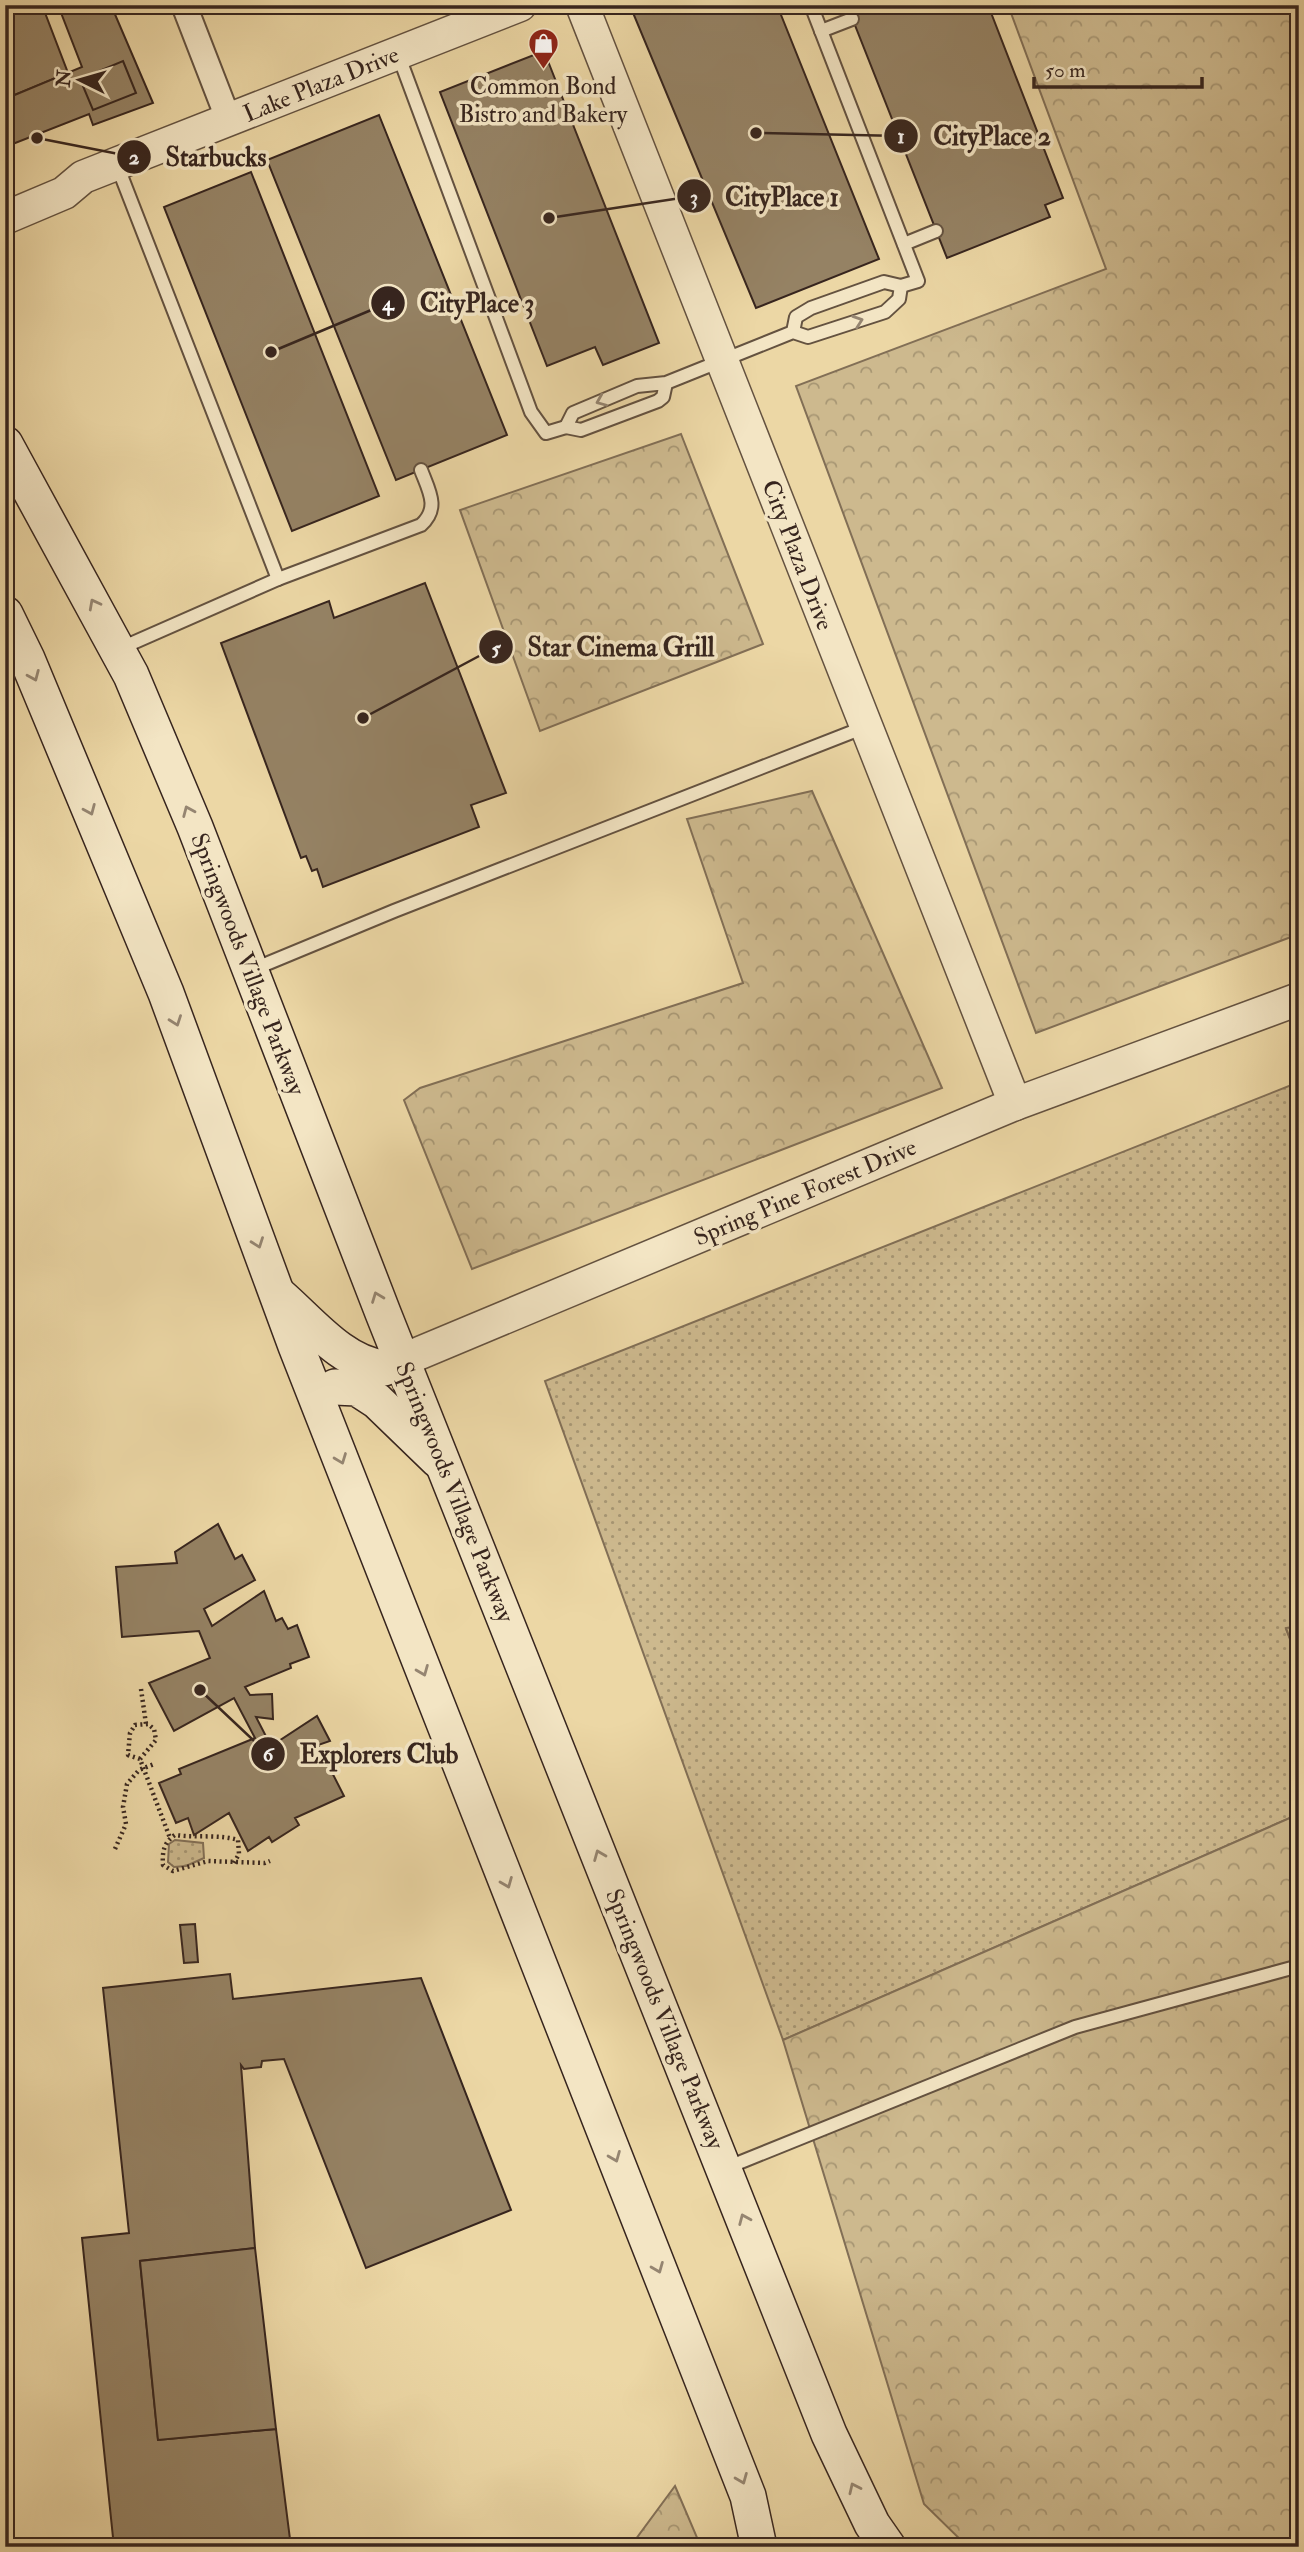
<svg xmlns="http://www.w3.org/2000/svg" width="1304" height="2552" font-family="'IM FELL Double Pica',serif">
<style>
.grass{fill:url(#grass-dots);stroke:#826f56;stroke-width:2}
.forest{fill:url(#forest-crowns);stroke:#826f56;stroke-width:2}
.building{fill:#958264;stroke:#37251e;stroke-width:2}
.lines{fill:none;stroke-linecap:round;stroke-linejoin:round}
.service-casing{stroke:#645240;stroke-width:16}
.minor-casing{stroke:#645240;stroke-width:28}
.tertiary-casing{stroke:#645240;stroke-width:35}
.secondary-casing{stroke:#37251e;stroke-width:38}
.path{stroke:#37251e;stroke-width:4.5;stroke-dasharray:2 3.5;stroke-linecap:butt}
.service{stroke:#f3e5c4;stroke-width:12}
.minor{stroke:#f3e5c4;stroke-width:24}
.tertiary{stroke:#f3e5c4;stroke-width:32}
.secondary{stroke:#f3e5c4;stroke-width:35}
.oneway{stroke:#958571}
.labels{text-anchor:middle;stroke-width:7;stroke-linejoin:round;paint-order:stroke}
.street-label{font-size:24px;fill:#37251e;stroke:#f3e5c4}
.poi-label{font-size:24px;fill:#37251e;stroke:#f3e5c4}
.leader{fill:none;stroke:#37251e;stroke-width:2.5}
.callout-dot{fill:#37251e;stroke:#f3e5c4;stroke-width:2.5}
.mark-label{font-size:21px;text-anchor:middle;font-weight:bold;fill:#fff}
.callout-label{font-size:26px;text-anchor:middle;font-weight:bold;fill:#37251e;stroke:#f3e5c4;stroke-width:7;stroke-linejoin:round;paint-order:stroke}
</style>
<defs>
<pattern id="grass-dots" width="8" height="8" patternUnits="userSpaceOnUse" patternTransform="scale(1.75)"><rect width="8" height="8" fill="#cdb98e"/><path d="M2 2h.1M6 6h.1" fill="none" stroke="#a79673" stroke-width="1.8" stroke-linecap="round"/></pattern>
<pattern id="forest-crowns" width="20" height="18" patternUnits="userSpaceOnUse" patternTransform="scale(1.75)"><rect width="20" height="18" fill="#cdb98e"/><path d="M2 6a3 3 0 1 1 6 0M12 15a3 3 0 1 1 6 0" fill="none" stroke="#a79673"/></pattern>
</defs>
<rect width="100%" height="100%" fill="#ecd7a5"/>
<filter id="stains"><feTurbulence type="fractalNoise" baseFrequency=".00286" numOctaves="4"/><feColorMatrix values="0 0 0 0 .2 0 0 0 0 .09 0 0 0 0 .02 0 0 0 .5 -.17"/></filter>
<radialGradient id="worn" r=".72"><stop offset=".6" stop-color="#630" stop-opacity="0"/><stop offset="1" stop-color="#630" stop-opacity=".3"/></radialGradient>
<g class="grass">
<path d="M 1299,1082 L 1299,1626 L 1286,1629 L 1299,1662 L 1299,1814 L 783,2040 L 545,1381 Z"/>
<path d="M 175,1840 L 203,1843 L 204,1858 L 186,1866 L 174,1867 L 168,1862 L 169,1844 Z"/>
</g>
<g class="forest">
<path d="M 1008,5 L 1299,5 L 1299,934 L 1036,1033 L 796,386 L 1106,269 Z"/>
<path d="M 681,434 L 763,644 L 540,731 L 460,510 Z"/>
<path d="M 812,791 L 942,1088 L 472,1269 L 404,1100 L 420,1088 L 743,983 L 687,819 Z"/>
<path d="M 1299,1626 L 1299,1662 L 1286,1628 Z"/>
<path d="M 1299,1814 L 1299,2547 L 968,2547 L 924,2504 L 783,2040 Z"/>
<path d="M 675,2486 L 701,2547 L 630,2547 Z"/>
</g>
<g class="building">
<path d="M 5,5 L 42,5 L 68,73 L 5,99 Z"/>
<path d="M 58,5 L 111,5 L 153,103 L 93,125 L 89,114 L 5,147 L 5,99 L 82,67 Z"/>
<path d="M 638,5 L 777,5 L 879,259 L 756,308 L 631,8 Z"/>
<path d="M 847,5 L 988,5 L 1063,198 L 1045,205 L 1050,217 L 947,258 Z"/>
<path d="M 544,51 L 659,343 L 603,365 L 595,347 L 547,366 L 440,92 Z"/>
<path d="M 123,61 L 136,93 L 93,110 L 80,79 Z"/>
<path d="M 379,115 L 507,435 L 396,480 L 267,160 Z"/>
<path d="M 251,172 L 379,496 L 292,531 L 164,207 Z"/>
<path d="M 425,583 L 506,793 L 471,805 L 479,827 L 323,887 L 317,869 L 312,871 L 306,856 L 301,858 L 221,643 L 329,601 L 334,618 Z"/>
<path d="M 218,1524 L 235,1559 L 242,1555 L 255,1580 L 204,1609 L 212,1626 L 264,1591 L 276,1621 L 282,1618 L 288,1629 L 297,1625 L 309,1657 L 290,1664 L 291,1668 L 245,1687 L 250,1695 L 272,1694 L 273,1719 L 256,1717 L 271,1746 L 317,1716 L 330,1741 L 318,1745 L 344,1796 L 295,1818 L 299,1825 L 272,1842 L 269,1837 L 248,1851 L 229,1813 L 194,1835 L 188,1818 L 176,1823 L 159,1783 L 181,1774 L 179,1769 L 255,1738 L 234,1698 L 174,1731 L 149,1683 L 210,1658 L 199,1631 L 122,1637 L 116,1567 L 177,1563 L 175,1552 Z"/>
<path d="M 195,1924 L 198,1962 L 184,1963 L 180,1925 Z"/>
<path d="M 230,1974 L 233,1999 L 421,1978 L 511,2210 L 366,2268 L 284,2059 L 262,2061 L 261,2067 L 244,2069 L 241,2065 L 255,2248 L 140,2261 L 158,2440 L 276,2429 L 291,2547 L 114,2547 L 82,2238 L 129,2233 L 103,1988 Z"/>
<path d="M 255,2248 L 276,2429 L 158,2440 L 140,2261 Z"/>
</g>
<g class="lines">
<defs>
<g id="service">
<path d="M 811,5 L 918,281 L 901,286"/>
<path d="M 821,31 L 852,19"/>
<path d="M 398,54 L 531,412 L 546,433 L 566,427"/>
<path d="M 117,165 L 278,579"/>
<path d="M 904,244 L 936,231"/>
<path d="M 666,383 L 663,397 L 658,401 L 581,430 L 566,427 L 573,413 L 637,386 L 666,383 L 793,332 L 808,337 L 885,312 L 899,299 L 901,286 L 884,282 L 811,308 L 796,317 L 793,332"/>
<path d="M 119,649 L 278,579 L 421,525 C 440,508 429,491 421,470"/>
<path d="M 254,969 L 394,911 L 865,727"/>
<path d="M 726,2168 L 1075,2027 L 1299,1966"/>
</g>
<path id="minor" d="M 184,5 L 229,121"/>
<g id="tertiary">
<path d="M 582,5 L 1015,1104"/>
<path d="M 5,218 L 64,193 L 83,177 L 520,5"/>
<path d="M 403,1360 L 1015,1104 L 1299,999"/>
</g>
<g id="secondary">
<path d="M 5,444 L 131,675 L 195,827 L 383,1313 L 829,2434 L 872,2524 L 888,2547"/>
<path d="M 5,614 L 27,659 L 166,993 L 296,1346 L 748,2496 L 759,2547"/>
<path d="M 280,1296 C 310,1322 343,1364 384,1368"/>
<path d="M 335,1387 L 357,1388 L 377,1401 L 438,1460"/>
</g>
</defs>
<use href="#service" class="service-casing"/>
<use href="#minor" class="minor-casing"/>
<use href="#tertiary" class="tertiary-casing"/>
<use href="#secondary" class="secondary-casing"/>
<g class="path">
<path d="M 141,1689 L 146,1724"/>
<path d="M 140,1759 L 156,1740 L 154,1729 L 148,1724 L 135,1725 L 130,1733 L 128,1755 L 140,1759 L 170,1838"/>
<path d="M 115,1849 L 126,1824 L 123,1807 L 127,1784 L 139,1770 L 154,1764"/>
<path d="M 234,1863 L 239,1854 L 238,1840 C 219,1834 196,1838 175,1835 C 164,1842 162,1852 163,1865 L 173,1871 L 208,1861 L 265,1863 L 270,1861"/>
</g>
<use href="#service" class="service"/>
<use href="#minor" class="minor"/>
<use href="#tertiary" class="tertiary"/>
<use href="#secondary" class="secondary"/>
</g>
<defs><path id="oneway-chevron" d="M-2-3.5L2.5 0L-2 3.5" fill="none" stroke-width="1.6" stroke-linecap="round" stroke-linejoin="round" transform="scale(1.75)"/></defs>
<g class="oneway">
<use href="#oneway-chevron" transform="translate(858 321) rotate(-19)"/>
<use href="#oneway-chevron" transform="translate(601 401) rotate(157)"/>
<use href="#oneway-chevron" transform="translate(94 604) rotate(-118)"/>
<use href="#oneway-chevron" transform="translate(34 676) rotate(67)"/>
<use href="#oneway-chevron" transform="translate(90 810) rotate(67)"/>
<use href="#oneway-chevron" transform="translate(188 811) rotate(-113)"/>
<use href="#oneway-chevron" transform="translate(176 1021) rotate(70)"/>
<use href="#oneway-chevron" transform="translate(258 1243) rotate(70)"/>
<use href="#oneway-chevron" transform="translate(377 1297) rotate(-111)"/>
<use href="#oneway-chevron" transform="translate(341 1459) rotate(69)"/>
<use href="#oneway-chevron" transform="translate(423 1671) rotate(68)"/>
<use href="#oneway-chevron" transform="translate(599 1855) rotate(-112)"/>
<use href="#oneway-chevron" transform="translate(507 1883) rotate(68)"/>
<use href="#oneway-chevron" transform="translate(615 2157) rotate(68)"/>
<use href="#oneway-chevron" transform="translate(744 2219) rotate(-113)"/>
<use href="#oneway-chevron" transform="translate(658 2268) rotate(68)"/>
<use href="#oneway-chevron" transform="translate(742 2479) rotate(68)"/>
<use href="#oneway-chevron" transform="translate(854 2488) rotate(-115)"/>
</g>
<defs>
<symbol id="shop-pin" viewBox="-11 -11 22 30"><path d="M0 17L-7.5 6A9.5 9.5 0 1 1 7.5 6Z" fill="#8f2418" stroke="#f3e5c4"/><path d="M-5-2.5h2.3a2.7 3.5 0 0 1 5.4 0H5L5.5 6h-11ZM-1.5-2.5h3a1.5 2.3 0 0 0-3 0Z" fill="#fff"/></symbol>
</defs>
<g fill-rule="evenodd">
<use href="#shop-pin" x="526" y="26" width="35" height="47"/>
</g>
<g class="labels">
<g class="street-label">
<text transform="translate(321 84) rotate(-22)" y="8">Lake Plaza Drive</text>
<text transform="translate(798 555) rotate(69)" y="8">City Plaza Drive</text>
<text transform="translate(248 964) rotate(69)" y="8">Springwoods Village Parkway</text>
<text transform="translate(805 1192) rotate(-23)" y="8">Spring Pine Forest Drive</text>
<text transform="translate(455 1492) rotate(68)" y="8">Springwoods Village Parkway</text>
<text transform="translate(665 2019) rotate(68)" y="8">Springwoods Village Parkway</text>
</g>
<g class="poi-label">
<text x="543" y="94">Common Bond<tspan x="543" dy="28">Bistro and Bakery</tspan></text>
</g>
</g>
<path class="leader" d="M756 133L901 136M37 138L134 157M549 218L694 196M271 352L388 303M363 718L496 647M200 1690L268 1754"/>
<g class="callout-dot">
<circle cx="756" cy="133" r="7"/>
<circle cx="37" cy="138" r="7"/>
<circle cx="549" cy="218" r="7"/>
<circle cx="271" cy="352" r="7"/>
<circle cx="363" cy="718" r="7"/>
<circle cx="200" cy="1690" r="7"/>
<circle cx="901" cy="136" r="18"/>
<circle cx="134" cy="157" r="18"/>
<circle cx="694" cy="196" r="18"/>
<circle cx="388" cy="303" r="18"/>
<circle cx="496" cy="647" r="18"/>
<circle cx="268" cy="1754" r="18"/>
</g>
<g class="mark-label">
<text x="901" y="143">1</text>
<text x="134" y="164">2</text>
<text x="694" y="204">3</text>
<text x="388" y="310">4</text>
<text x="496" y="655">5</text>
<text x="268" y="1761">6</text>
</g>
<g class="callout-label">
<text x="992" y="145">CityPlace 2</text>
<text x="216" y="166">Starbucks</text>
<text x="782" y="206">CityPlace 1</text>
<text x="477" y="312">CityPlace 3</text>
<text x="621" y="656">Star Cinema Grill</text>
<text x="379" y="1763">Explorers Club</text>
</g>
<rect width="1304" height="2552" fill="none" stroke="#ecd7a5" stroke-width="28"/>
<rect x="7" y="7" width="1290" height="2538" fill="none" stroke="#37251e" stroke-width="3.5"/>
<rect x="14" y="14" width="1276" height="2524" fill="none" stroke="#37251e" stroke-width="2"/>
<g transform="translate(80 80) rotate(275)" stroke="#f3e5c4" stroke-width="5" paint-order="stroke">
<path d="M0-5L12 26L0 18L-12 26Z" fill="#37251e"/>
<text y="-10" font-size="19" font-weight="bold" text-anchor="middle" fill="#37251e">N</text>
</g>
<path d="M1034 77v10h168v-10" fill="none" stroke="#37251e" stroke-width="3.5"/>
<text x="1045" y="77" font-size="21" fill="#37251e" stroke="#f3e5c4" stroke-width="5" paint-order="stroke">50 m</text>
<rect width="100%" height="100%" filter="url(#stains)"/>
<rect width="100%" height="100%" fill="url(#worn)"/>
</svg>
